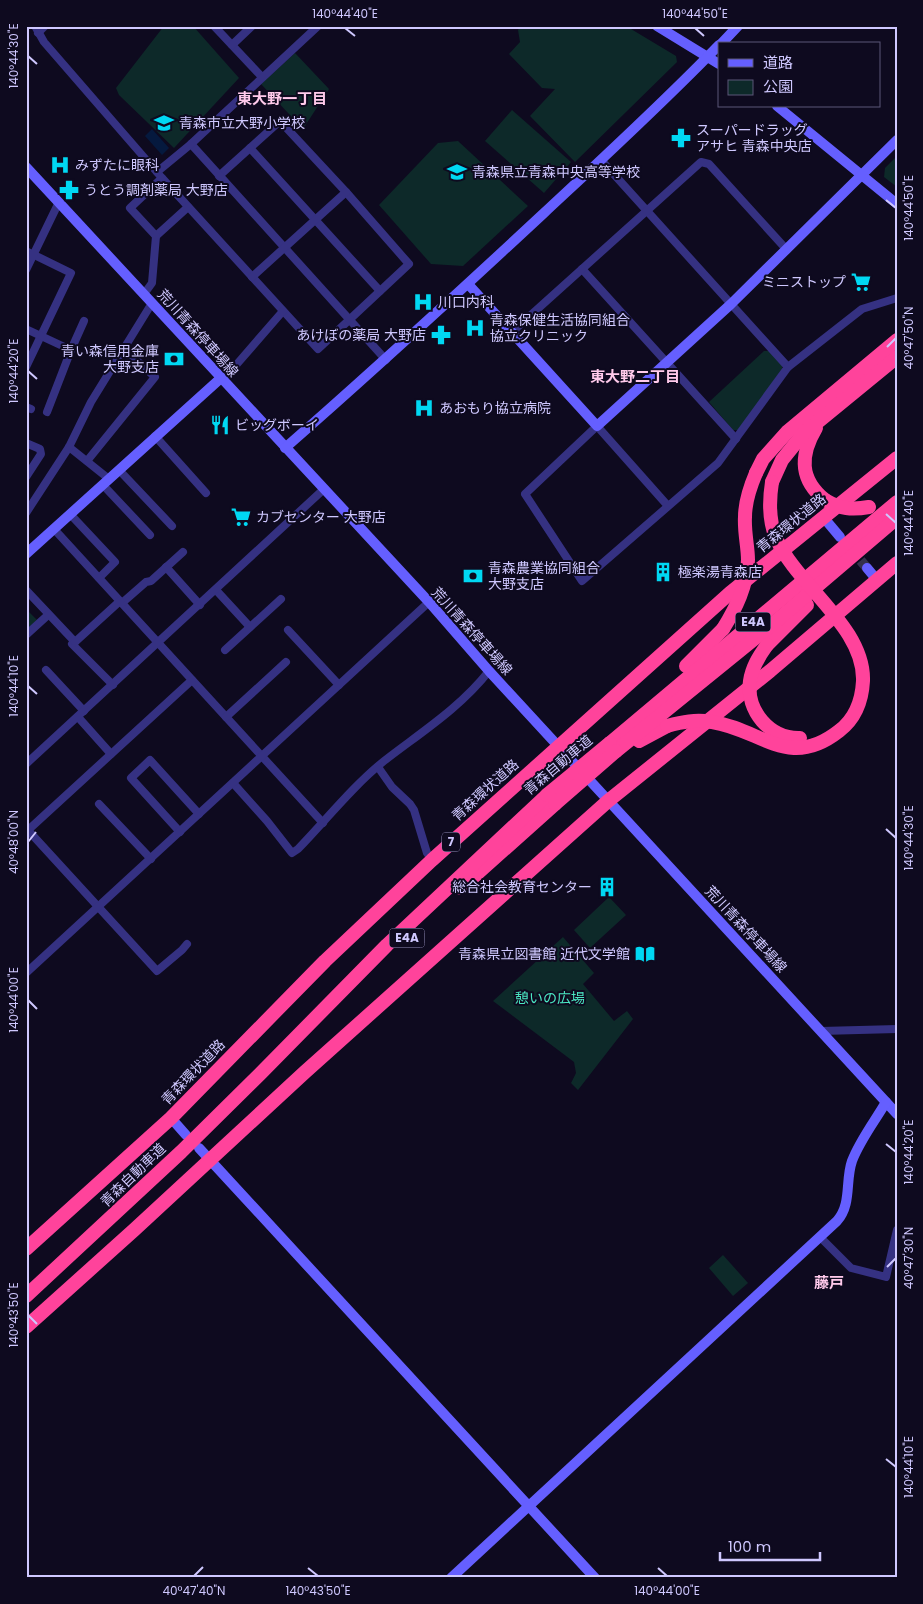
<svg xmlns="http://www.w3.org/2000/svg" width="923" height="1604" font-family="Poppins,'Noto Sans JP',sans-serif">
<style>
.green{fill:#0d2929}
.water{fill:#05193e}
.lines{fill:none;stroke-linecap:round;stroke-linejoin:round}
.secondary-tunnel{stroke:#35304c;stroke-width:10;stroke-dasharray:10 5;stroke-linecap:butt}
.street{stroke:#353182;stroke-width:8}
.secondary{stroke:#655fff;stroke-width:10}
.highway{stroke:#ff439b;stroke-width:14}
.highway-bridge{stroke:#ff439b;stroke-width:14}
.ticks{fill:none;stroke:#cfc8ff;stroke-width:2}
.labels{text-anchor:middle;stroke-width:4;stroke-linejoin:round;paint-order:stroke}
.shield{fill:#0e0a1f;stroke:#958fbc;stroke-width:1}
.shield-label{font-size:12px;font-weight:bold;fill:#cfc8ff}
.poi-label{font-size:14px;fill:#cfc8ff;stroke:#0e0a1f;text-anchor:start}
.street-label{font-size:14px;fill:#cfc8ff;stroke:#0e0a1f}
.park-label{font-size:14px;fill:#4be8c3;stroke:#0e0a1f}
.neighbourhood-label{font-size:15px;font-weight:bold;fill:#ffcaeb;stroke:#0e0a1f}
.neatline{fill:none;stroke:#cfc8ff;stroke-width:2}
.ticks-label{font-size:12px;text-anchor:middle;fill:#cfc8ff}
</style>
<rect width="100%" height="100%" fill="#0e0a1f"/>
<g class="green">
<path d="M 164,26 L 193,26 L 239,78 L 174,148 L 119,95 L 116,88 Z"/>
<path d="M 520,26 L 608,26 L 616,29 L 619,26 L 626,26 L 676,56 L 677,62 L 575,162 L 530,116 L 555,89 L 542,88 L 509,54 L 520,42 L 518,30 Z"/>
<path d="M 295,53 L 329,89 L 303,129 L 261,84 Z"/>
<path d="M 512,110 L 571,162 L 544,193 L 485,141 Z"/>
<path d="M 458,141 L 528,206 L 463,266 L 431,264 L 379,205 L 438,143 Z"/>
<path d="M 897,156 L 897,187 L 884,177 L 885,168 Z"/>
<path d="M 764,351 L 770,351 L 782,365 L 782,369 L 739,430 L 733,430 L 709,402 Z"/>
<path d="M 26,609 L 37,620 L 26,630 Z"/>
<path d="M 609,897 L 626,915 L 590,948 L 574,930 Z"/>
<path d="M 563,937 L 594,973 L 583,984 L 614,1021 L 627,1011 L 633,1019 L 578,1090 L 571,1083 L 576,1073 L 574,1062 L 493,1001 Z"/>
<path d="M 723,1255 L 748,1283 L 733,1296 L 709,1268 Z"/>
</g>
<path class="water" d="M 152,129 L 169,148 L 162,155 L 145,136 Z"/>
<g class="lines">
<path class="secondary-tunnel" d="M 851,549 L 867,568"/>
<g class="street">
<path d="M 35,26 L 44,42 L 162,178 L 318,349 L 409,264 L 346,192 L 280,121 L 219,176"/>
<path d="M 214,26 L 262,77"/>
<path d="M 38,33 L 45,26"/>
<path d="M 232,45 L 252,26"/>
<path d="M 191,144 L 386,360"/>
<path d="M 250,148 L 380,291"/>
<path d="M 601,160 L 788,367"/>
<path d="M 157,172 L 191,144 L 318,26"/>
<path d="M 156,236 L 188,207"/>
<path d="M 26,251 L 71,273 L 26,367"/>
<path d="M 582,269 L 736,439"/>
<path d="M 26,270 L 59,202"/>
<path d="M 252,277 L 346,192"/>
<path d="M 144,294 L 152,283 L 156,236 L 130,208 L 162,178"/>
<path d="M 26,329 L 71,350 L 47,412"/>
<path d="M 512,332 L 701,162 L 709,164 L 787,250"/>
<path d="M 71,350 L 84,321"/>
<path d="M 221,378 L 237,364 L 283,311"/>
<path d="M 26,407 L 31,409"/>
<path d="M 155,436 L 206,493"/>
<path d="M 26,443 L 40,449 L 41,454 L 26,477"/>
<path d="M 69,447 L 109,479"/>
<path d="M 87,461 L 155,377 L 124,349"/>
<path d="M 119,470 L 172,526"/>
<path d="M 103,485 L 150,535"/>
<path d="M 668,506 L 597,426 L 525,494 L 582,581 L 718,463 L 788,367 L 862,309 L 897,298"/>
<path d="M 26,513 L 69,447 L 91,402 L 152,303"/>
<path d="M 70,514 L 115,562 L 99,578"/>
<path d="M 54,529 L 323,823"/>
<path d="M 166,567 L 200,605"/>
<path d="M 26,590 L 75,642 L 72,644 L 113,685"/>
<path d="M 216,590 L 250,627"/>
<path d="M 122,603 L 146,582 L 151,581 L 183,552"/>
<path d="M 288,630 L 339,685"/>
<path d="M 26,635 L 48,615"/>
<path d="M 75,642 L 120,601"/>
<path d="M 225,650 L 281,599"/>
<path d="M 46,670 L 84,711"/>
<path d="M 78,717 L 111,754"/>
<path d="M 226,717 L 286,662"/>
<path d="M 26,764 L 324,489"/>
<path d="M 378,767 L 392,787 L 410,804 L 414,810 L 427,853 L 432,860"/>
<path d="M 233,783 L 267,821 L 292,853 L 298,849 C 327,819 352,787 384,761 C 420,733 460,708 489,671"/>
<path d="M 99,804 L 151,859"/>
<path d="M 26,828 L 157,971 L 182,950 L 187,944"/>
<path d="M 26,832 L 192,680"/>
<path d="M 180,832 L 131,778 L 150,760 L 199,814"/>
<path d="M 26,973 L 429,602"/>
<path d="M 821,1031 L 897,1029"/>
<path d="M 820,1237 L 851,1268 L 886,1277 L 897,1230"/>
</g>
<g class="secondary">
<path d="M 657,26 L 719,64"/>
<path d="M 721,44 L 738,26"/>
<path d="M 777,106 L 897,204"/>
<path d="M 26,167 L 429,602 L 489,671 L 897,1114"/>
<path d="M 468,284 L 597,426 L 731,304 L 897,140"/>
<path d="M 285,448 C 373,371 458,293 544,213 C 603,158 663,103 719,45"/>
<path d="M 824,518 L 840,537"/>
<path d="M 26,554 L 221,378"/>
<path d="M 867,568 L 877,580"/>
<path d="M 171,1118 L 186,1135"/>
<path d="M 199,1148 L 595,1578"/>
<path d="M 451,1578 L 837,1221 C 852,1204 845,1181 852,1161 C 860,1140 875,1121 886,1102"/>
</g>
<g class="highway">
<path d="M 816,428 C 800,455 799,479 825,500"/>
<path d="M 756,473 L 763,459 L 788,431 L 897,340"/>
<path d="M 772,482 L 782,460 L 803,434 L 897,357"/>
<path d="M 767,645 L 807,605"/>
<path d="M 686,666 L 723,629"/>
<path d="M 639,741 L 667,726"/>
<path d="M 610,743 L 897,502"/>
<path d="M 616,751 L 775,622 L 897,518"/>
<path d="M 461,888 L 555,804"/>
<path d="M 26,1249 L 171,1118 L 325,961 L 432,860 L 730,593 L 897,458"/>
<path d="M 26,1296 L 181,1152 L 260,1074 L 387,945 L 547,795"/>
<path d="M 26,1327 L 134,1230 L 305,1072 L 608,801 L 770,671 L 897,563"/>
</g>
<g class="highway-bridge">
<path d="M 825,500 C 840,509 852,510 869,507"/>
<path d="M 723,629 C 736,608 747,586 748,560 C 748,546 744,532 745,517 C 745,502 750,487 756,473"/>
<path d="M 767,645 C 759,656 752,667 750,681 C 746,711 770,739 800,738"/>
<path d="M 667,726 C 682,722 696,719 712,722 C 761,729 788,771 839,731 C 855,719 862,700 863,681 C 865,627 797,586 776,538 C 769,521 769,501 772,482"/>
<path d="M 547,795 L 610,743"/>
<path d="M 555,804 L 616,751"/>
</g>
</g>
<path class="ticks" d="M 345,28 L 355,36M 695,28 L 704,36M 28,56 L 37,64M 886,200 L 896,208M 887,347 L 896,338M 28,371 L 37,379M 886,514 L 896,523M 28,686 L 37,694M 886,829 L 896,838M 28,842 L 36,832M 28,1000 L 37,1009M 886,1144 L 896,1152M 887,1267 L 896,1258M 28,1315 L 37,1324M 886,1459 L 896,1467M 308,1568 L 318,1576M 658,1568 L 667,1576M 194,1576 L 203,1567"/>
<defs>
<symbol id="school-bare" viewBox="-9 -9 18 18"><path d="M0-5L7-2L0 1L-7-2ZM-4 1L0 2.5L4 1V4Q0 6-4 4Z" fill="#00d8f3" stroke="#0e0a1f" stroke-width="2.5" paint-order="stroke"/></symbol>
<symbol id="pharmacy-bare" viewBox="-9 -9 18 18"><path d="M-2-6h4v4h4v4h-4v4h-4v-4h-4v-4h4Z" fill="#00d8f3" stroke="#0e0a1f" stroke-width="2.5" paint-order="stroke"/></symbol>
<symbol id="hospital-bare" viewBox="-9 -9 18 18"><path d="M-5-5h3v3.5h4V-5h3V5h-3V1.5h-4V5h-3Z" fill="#00d8f3" stroke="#0e0a1f" stroke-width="2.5" paint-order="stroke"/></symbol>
<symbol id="supermarket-bare" viewBox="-9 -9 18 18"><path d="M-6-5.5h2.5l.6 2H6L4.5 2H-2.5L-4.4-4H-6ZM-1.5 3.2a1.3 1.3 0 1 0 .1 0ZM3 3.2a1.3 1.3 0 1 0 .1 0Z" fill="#00d8f3" stroke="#0e0a1f" stroke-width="2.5" paint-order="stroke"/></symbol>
<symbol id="bank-bare" viewBox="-9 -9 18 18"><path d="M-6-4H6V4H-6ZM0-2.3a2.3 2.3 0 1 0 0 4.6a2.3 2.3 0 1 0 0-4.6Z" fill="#00d8f3" stroke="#0e0a1f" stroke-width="2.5" paint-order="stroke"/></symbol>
<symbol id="restaurant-bare" viewBox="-9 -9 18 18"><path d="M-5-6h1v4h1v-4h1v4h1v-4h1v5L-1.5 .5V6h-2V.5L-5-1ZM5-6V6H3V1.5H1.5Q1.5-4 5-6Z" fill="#00d8f3" stroke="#0e0a1f" stroke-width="2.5" paint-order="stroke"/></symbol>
<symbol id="building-bare" viewBox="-9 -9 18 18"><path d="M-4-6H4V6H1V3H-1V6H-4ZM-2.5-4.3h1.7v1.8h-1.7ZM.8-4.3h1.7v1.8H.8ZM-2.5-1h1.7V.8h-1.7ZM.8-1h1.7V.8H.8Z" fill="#00d8f3" stroke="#0e0a1f" stroke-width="2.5" paint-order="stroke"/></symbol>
<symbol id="library-bare" viewBox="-9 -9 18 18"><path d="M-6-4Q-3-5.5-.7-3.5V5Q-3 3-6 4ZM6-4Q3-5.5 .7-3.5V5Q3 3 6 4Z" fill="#00d8f3" stroke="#0e0a1f" stroke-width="2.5" paint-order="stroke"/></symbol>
</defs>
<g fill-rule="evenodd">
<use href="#school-bare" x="150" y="109" width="28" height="28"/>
<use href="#pharmacy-bare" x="667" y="124" width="28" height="28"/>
<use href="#hospital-bare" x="46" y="151" width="28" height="28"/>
<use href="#school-bare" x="443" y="158" width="28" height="28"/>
<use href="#pharmacy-bare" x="55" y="176" width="28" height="28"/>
<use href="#supermarket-bare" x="847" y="268" width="28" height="28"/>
<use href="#hospital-bare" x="409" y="288" width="28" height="28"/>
<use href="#hospital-bare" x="461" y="314" width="28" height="28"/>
<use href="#pharmacy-bare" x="427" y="321" width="28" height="28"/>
<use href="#bank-bare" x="160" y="345" width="28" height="28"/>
<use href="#hospital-bare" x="410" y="394" width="28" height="28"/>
<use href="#restaurant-bare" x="206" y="411" width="28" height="28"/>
<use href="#supermarket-bare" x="227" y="503" width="28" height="28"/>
<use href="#building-bare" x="649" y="558" width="28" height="28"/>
<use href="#bank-bare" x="459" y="562" width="28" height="28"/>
<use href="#building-bare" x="593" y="873" width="28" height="28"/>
<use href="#library-bare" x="631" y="940" width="28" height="28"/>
</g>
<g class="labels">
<g class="shield">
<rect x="735.5" y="612.5" width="35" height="19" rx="4"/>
<rect x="442" y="832.5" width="18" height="19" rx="4"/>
<rect x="389.5" y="928.5" width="35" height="19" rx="4"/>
</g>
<g class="shield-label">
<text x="753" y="626">E4A</text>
<text x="451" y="846">7</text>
<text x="407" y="942">E4A</text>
</g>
<g class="poi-label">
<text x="179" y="128">青森市立大野小学校</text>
<text x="696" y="135">スーパードラッグ<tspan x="696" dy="16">アサヒ 青森中央店</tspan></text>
<text x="75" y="170">みずたに眼科</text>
<text x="472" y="177">青森県立青森中央高等学校</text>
<text x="84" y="195">うとう調剤薬局 大野店</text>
<text x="846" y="287" text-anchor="end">ミニストップ</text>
<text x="438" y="307">川口内科</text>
<text x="490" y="325">青森保健生活協同組合<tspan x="490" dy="16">協立クリニック</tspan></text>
<text x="426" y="340" text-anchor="end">あけぼの薬局 大野店</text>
<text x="159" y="356" text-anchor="end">青い森信用金庫<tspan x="159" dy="16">大野支店</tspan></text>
<text x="439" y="413">あおもり協立病院</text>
<text x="235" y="430">ビッグボーイ</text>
<text x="256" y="522">カブセンター 大野店</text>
<text x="488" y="573">青森農業協同組合<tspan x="488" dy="16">大野支店</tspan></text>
<text x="678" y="577">極楽湯青森店</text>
<text x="592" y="892" text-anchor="end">総合社会教育センター</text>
<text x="630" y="959" text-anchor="end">青森県立図書館 近代文学館</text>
</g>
<g class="street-label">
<text transform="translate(198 333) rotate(48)" y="5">荒川青森停車場線</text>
<text transform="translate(791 523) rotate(-39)" y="5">青森環状道路</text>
<text transform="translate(472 631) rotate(48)" y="5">荒川青森停車場線</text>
<text transform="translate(558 765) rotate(-40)" y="5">青森自動車道</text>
<text transform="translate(485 790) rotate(-42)" y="5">青森環状道路</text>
<text transform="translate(746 929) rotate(47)" y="5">荒川青森停車場線</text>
<text transform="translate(193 1072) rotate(-46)" y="5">青森環状道路</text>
<text transform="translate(133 1175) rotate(-44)" y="5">青森自動車道</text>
</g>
<g class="park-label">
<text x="550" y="1003">憩いの広場</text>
</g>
<g class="neighbourhood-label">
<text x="282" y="104">東大野一丁目</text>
<text x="635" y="382">東大野二丁目</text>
<text x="829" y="1288">藤戸</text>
</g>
</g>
<rect width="923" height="1604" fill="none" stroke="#0e0a1f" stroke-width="55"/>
<rect x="718" y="42" width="162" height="65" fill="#0e0a1f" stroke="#5b5679"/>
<rect x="728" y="59" width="25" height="8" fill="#655fff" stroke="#5b5679"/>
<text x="763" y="68" font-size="15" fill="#cfc8ff">道路</text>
<rect x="728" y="80" width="25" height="15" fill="#0d2929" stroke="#5b5679"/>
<text x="763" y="92" font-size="15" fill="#cfc8ff">公園</text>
<path d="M720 1552v8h100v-8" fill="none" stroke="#cfc8ff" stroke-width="2.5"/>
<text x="728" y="1552" font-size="15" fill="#cfc8ff" stroke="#0e0a1f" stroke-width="4" paint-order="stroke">100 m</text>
<rect x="28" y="28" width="868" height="1548" class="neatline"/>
<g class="ticks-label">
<text x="345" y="18">140°44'40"E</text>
<text x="695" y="18">140°44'50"E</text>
<text transform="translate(14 56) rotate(-90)" y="4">140°44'30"E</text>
<text transform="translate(909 208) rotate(-90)" y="4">140°44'50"E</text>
<text transform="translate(909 338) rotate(-90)" y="4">40°47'50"N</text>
<text transform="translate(14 371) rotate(-90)" y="4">140°44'20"E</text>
<text transform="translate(909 523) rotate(-90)" y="4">140°44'40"E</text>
<text transform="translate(14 686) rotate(-90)" y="4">140°44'10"E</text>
<text transform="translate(909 838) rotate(-90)" y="4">140°44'30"E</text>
<text transform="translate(14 842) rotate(-90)" y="4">40°48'00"N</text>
<text transform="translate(14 1000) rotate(-90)" y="4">140°44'00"E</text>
<text transform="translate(909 1152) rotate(-90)" y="4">140°44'20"E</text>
<text transform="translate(909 1258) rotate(-90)" y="4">40°47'30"N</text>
<text transform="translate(14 1315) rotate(-90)" y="4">140°43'50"E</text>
<text transform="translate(909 1467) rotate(-90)" y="4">140°44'10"E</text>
<text x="194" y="1595">40°47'40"N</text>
<text x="318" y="1595">140°43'50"E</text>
<text x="667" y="1595">140°44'00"E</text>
</g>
</svg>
